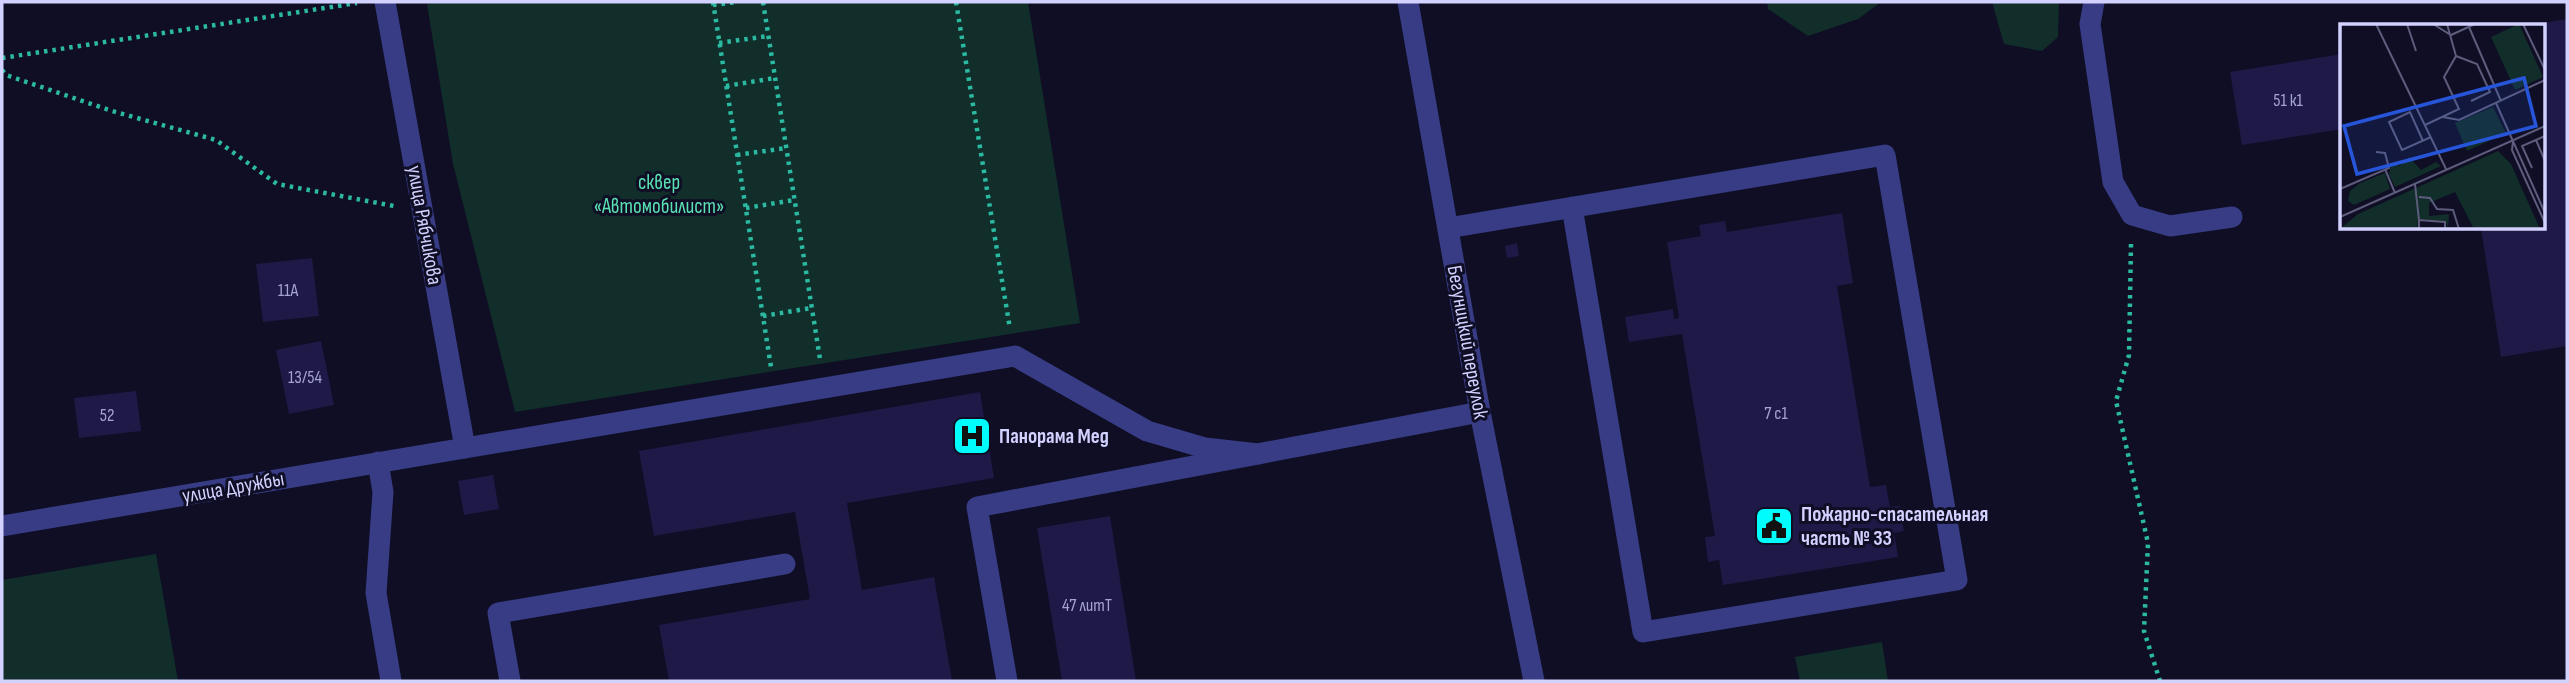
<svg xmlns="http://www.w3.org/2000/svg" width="2569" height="683" font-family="'Sofia Sans Condensed',sans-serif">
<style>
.green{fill:#112e2a}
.building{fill:#1e1946}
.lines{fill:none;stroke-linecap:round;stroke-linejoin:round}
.path{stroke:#2bb9a2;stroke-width:4.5;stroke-dasharray:3.5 5;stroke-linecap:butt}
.lane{stroke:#373c85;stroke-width:21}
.street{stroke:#373c85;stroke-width:21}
.labels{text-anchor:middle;stroke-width:6;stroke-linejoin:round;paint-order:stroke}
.number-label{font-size:18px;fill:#a5a3d1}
.park-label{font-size:21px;fill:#5ae2b3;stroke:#0f0e24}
.street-label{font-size:21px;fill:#d2d1ff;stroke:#0f0e24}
.poi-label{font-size:21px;font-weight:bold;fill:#d2d1ff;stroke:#0f0e24;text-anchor:start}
.inset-road{fill:none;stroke:#5d5c7c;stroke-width:2}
.view{fill:#2655da;fill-opacity:0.15;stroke:#2655da;stroke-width:3.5}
.inset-edge{fill:none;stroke:#d2d1ff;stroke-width:3.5}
</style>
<rect width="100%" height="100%" fill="#0f0e24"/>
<g class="green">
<path d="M 440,2 L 1028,2 L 1080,323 L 515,412 L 453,164 L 427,4 Z"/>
<path d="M 1767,2 L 1881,2 L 1858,19 L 1808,36 L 1768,9 Z"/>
<path d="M 1992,2 L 2059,2 L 2058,37 L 2042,51 L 2004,44 Z"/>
<path d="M 156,554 L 178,681 L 2,681 L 2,580 Z"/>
<path d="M 1882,642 L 1888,681 L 1800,681 L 1795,657 Z"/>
</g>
<g class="building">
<path d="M 2567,19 L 2567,346 L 2501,357 L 2481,228 L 2543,228 L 2543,26 L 2530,25 Z"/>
<path d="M 2342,54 L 2342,129 L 2242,145 L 2230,72 Z"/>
<path d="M 1842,213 L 1853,283 L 1837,286 L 1870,487 L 1886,485 L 1890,507 L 1900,506 L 1904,531 L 1894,533 L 1898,557 L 1723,585 L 1719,560 L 1708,562 L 1705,537 L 1715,536 L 1682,334 L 1629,342 L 1625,317 L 1673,309 L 1674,319 L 1679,318 L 1667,242 L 1701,236 L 1699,225 L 1725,221 L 1727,232 Z"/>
<path d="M 1517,243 L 1519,256 L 1507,258 L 1505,246 Z"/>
<path d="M 312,258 L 319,316 L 263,322 L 256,264 Z"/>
<path d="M 321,341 L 334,405 L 289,414 L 276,350 Z"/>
<path d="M 136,391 L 141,431 L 79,438 L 74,398 Z"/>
<path d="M 980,392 L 994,478 L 847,503 L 862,590 L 934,577 L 952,681 L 669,681 L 659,625 L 810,599 L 795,512 L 654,536 L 639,451 Z"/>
<path d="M 493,475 L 499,509 L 464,515 L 458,481 Z"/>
<path d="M 1110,516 L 1136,681 L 1062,681 L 1037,528 Z"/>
</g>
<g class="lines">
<g class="path">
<path d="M 713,2 L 771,367"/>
<path d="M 763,2 L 820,359"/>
<path d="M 956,2 L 1010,329"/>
<path d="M 713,5 L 737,2"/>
<path d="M 719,43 L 768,36"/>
<path d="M 2,58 L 357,3"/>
<path d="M 2,70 L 6,75 L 112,111 L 216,140 L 277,184 L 394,206"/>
<path d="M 726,86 L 775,78"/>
<path d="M 737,155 L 786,148"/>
<path d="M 746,208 L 794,200"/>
<path d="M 2131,244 L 2129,355 L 2116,401 L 2148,543 L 2144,631 L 2160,681"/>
<path d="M 763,316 L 811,308"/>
</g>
<g class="lane">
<path d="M 2094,2 L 2090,24 L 2113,182 L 2132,215 L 2170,226 L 2232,217"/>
<path d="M 1448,228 L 1885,155 L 1957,580 L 1643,632 L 1572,207"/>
<path d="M 465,448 L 1015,356 L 1147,431 L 1205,448 L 1258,454"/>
<path d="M 378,462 L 383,492 L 376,593 L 391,681"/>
<path d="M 510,681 L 498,613 L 785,564"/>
<path d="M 1007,681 L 977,507 L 1480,412"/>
</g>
<g class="street">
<path d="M 1408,2 L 1480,412 L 1534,681"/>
<path d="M 2,526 L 465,448 L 385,2"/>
</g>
</g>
<defs>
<symbol id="hospital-square" viewBox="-11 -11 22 22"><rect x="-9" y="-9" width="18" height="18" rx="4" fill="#00fcfc" stroke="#0f0e24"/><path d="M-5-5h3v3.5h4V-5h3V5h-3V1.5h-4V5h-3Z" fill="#111"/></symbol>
<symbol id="civic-square" viewBox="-11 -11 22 22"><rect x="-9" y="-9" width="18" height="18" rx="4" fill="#00fcfc" stroke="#0f0e24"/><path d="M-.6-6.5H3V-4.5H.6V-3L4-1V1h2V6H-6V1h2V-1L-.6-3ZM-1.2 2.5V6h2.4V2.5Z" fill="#111"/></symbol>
</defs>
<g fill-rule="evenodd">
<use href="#hospital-square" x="950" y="414" width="44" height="44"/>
<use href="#civic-square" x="1752" y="504" width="44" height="44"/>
</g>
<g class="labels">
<g class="number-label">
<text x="2288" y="106">51 к1</text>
<text x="288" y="296">11А</text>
<text x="305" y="383">13/54</text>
<text x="1776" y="419">7 с1</text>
<text x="107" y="421">52</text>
<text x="1087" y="611">47 литТ</text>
</g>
<g class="park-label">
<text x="659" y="189">сквер<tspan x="659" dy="24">«Автомобилист»</tspan></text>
</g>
<g class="street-label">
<text transform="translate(425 225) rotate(80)" y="7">улица Рябчикова</text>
<text transform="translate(1468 342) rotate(80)" y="7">Бегуницкий переулок</text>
<text transform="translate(233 487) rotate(-10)" y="7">улица Дружбы</text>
</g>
<g class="poi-label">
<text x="999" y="443">Панорама Мед</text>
<text x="1801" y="521">Пожарно-спасательная<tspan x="1801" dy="24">часть № 33</tspan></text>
</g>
</g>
<g transform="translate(2340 24)">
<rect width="205" height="205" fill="#0f0e24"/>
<path d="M 179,0 L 203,53 L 175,66 L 151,13 ZM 153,83 L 166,109 L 127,127 L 115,99 ZM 158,127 L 171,140 L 200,205 L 134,205 L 115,168 L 89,179 L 89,192 L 109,190 L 108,205 L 106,197 L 78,195 L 77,205 L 0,205 L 18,190 ZM 69,133 L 81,146 L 96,138 L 101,142 L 55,163 L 49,150 L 52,138 L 59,142 ZM 45,149 L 50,165 L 14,181 L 8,177 L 10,167 L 20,159 Z" fill="#112e2a"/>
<path class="inset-road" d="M 36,0 L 106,145M 67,0 L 76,27M 93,0 L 111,11 L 135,0M 183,0 L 205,46M 129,3 L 161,77M 116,32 L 137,40 L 150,68 L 131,77M 156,79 L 205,189M 103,93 L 119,96 L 205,56M 85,101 L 119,85 L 104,53 L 116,32 L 107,0M 196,116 L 205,137M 83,117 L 70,88 L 49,98 L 62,126 L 91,113M 173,117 L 172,126 L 205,199M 192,144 L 182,122 L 205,112M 45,145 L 55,169M 75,160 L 79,196M 0,165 L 49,144 L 45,129 L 36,128M 79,173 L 90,174 L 97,185 L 113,186 L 119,205M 0,193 L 205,102M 79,205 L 79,196 L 105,198 L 105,205"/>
<path class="view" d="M 184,54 L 196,102 L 17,150 L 4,102 Z"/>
<rect width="205" height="205" class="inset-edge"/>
</g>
<rect width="2569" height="683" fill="none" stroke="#d2d1ff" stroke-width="7"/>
</svg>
